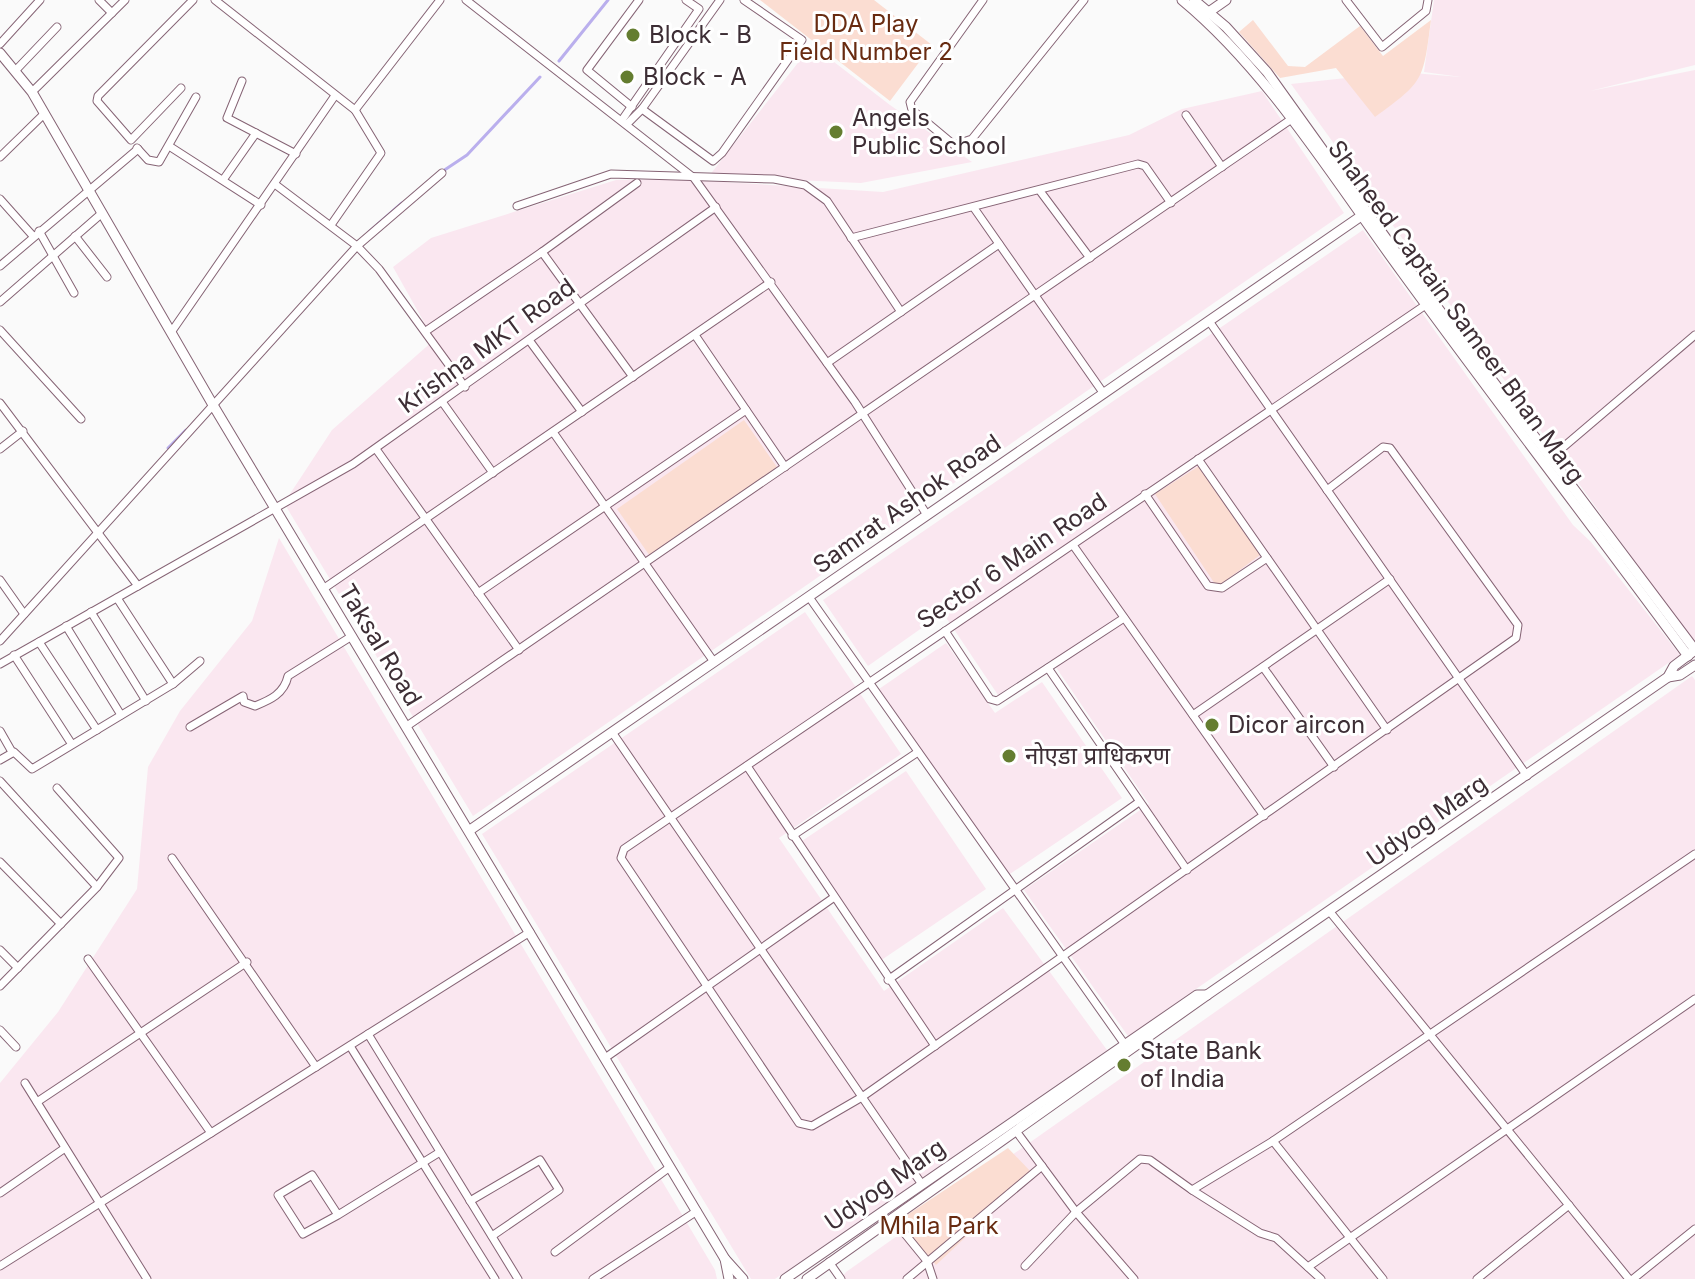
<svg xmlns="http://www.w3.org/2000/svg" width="1695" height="1279" font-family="Inter,'Noto Sans Devanagari',sans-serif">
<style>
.built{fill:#fae7f0}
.green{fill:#fbddd2}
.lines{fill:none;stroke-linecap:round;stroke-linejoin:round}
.stream{stroke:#baafed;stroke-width:3}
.minor-casing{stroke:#866475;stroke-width:9}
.tertiary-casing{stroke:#866475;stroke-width:11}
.minor{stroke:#fff;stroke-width:7}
.tertiary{stroke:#fff;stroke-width:9}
.poi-dot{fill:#647d30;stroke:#fff;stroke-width:3}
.labels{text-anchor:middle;stroke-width:6;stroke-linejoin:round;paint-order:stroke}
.park-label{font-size:24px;fill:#682b11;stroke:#fff}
.poi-label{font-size:24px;fill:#3d2e35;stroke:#fff;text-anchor:start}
.street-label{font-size:24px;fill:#3d2e35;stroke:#fff}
</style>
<rect width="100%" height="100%" fill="#fafafa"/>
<g class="built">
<path d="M 1434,0 L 1695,0 L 1695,65 L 1590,91 L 1695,70 L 1695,645 L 1291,84 L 1401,72 L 1461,77 L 1424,72 Z"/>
<path d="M 812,45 L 890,105 L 972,162 L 861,183 L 709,176 Z"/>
<path d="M 1262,91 L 1344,213 L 473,816 L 284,503 L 332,430 L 434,340 L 393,267 L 431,238 L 616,180 L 675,179 L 883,192 L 1129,135 L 1182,109 Z"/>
<path d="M 1363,230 L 1573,525 L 1591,542 L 1680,655 L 1128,1036 L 1024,890 L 1149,804 L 1051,660 L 998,695 L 943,613 L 868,666 L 823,600 Z"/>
<path d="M 279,538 L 715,1270 L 717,1279 L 0,1279 L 0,1083 L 58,1012 L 137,889 L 148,767 L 180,711 L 252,621 Z"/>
<path d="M 805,612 L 901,754 L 779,838 L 884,991 L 1003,908 L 1107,1050 L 775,1279 L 751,1279 L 482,834 Z"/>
<path d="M 946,643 L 995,713 L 1042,682 L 1122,798 L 1007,876 L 879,689 Z"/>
<path d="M 1692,676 L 1695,680 L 1695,1279 L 841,1279 L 846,1272 Z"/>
<path d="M 906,771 L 986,889 L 880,961 L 799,843 Z"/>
</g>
<g class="green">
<path d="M 760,0 L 874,0 L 932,45 L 890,101 Z"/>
<path d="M 1253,20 L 1288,66 L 1305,67 L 1360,26 L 1383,56 L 1431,20 C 1423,80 1425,81 1375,117 L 1336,68 L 1280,78 L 1239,32 Z"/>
<path d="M 744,420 L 779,470 L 652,559 L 617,509 Z"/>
<path d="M 1199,466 L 1260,555 L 1217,587 L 1155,494 Z"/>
<path d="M 1008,1148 L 1033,1174 L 936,1265 L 898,1221 Z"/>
</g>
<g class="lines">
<g class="stream">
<path d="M 559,61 L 608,0"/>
<path d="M 443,171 L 467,155 L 540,77"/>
<path d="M 369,232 L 402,203"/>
<path d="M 168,448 L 186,430"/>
</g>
<defs>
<g id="minor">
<path d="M 99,0 L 112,13"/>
<path d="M 215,0 L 355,110 L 440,0"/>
<path d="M 466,0 L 694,178 L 855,402 L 927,515"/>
<path d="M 983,0 L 910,102 L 912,110 L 954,145 L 972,139 L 1084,0"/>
<path d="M 1346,0 L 1382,47 L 1426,11 L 1428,0"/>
<path d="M 0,44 L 40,0"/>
<path d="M 16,70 L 57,27"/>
<path d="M 242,81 L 227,118 L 296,154"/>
<path d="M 181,88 L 131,140 L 97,101 L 98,96 L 193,0"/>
<path d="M 32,92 L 125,0"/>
<path d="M 632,107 L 587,70 L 639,0"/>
<path d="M 642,109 L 713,161 L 722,153 L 802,40 L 744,0"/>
<path d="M 1186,115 L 1222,167"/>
<path d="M 622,120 L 699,9 L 686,0"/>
<path d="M 627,124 L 642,109 L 720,0"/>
<path d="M 169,146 L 261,205"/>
<path d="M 137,148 L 148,160 L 159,162 L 196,97"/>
<path d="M 0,157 L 43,115"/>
<path d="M 223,180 L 256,133"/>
<path d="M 276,185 L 357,246 L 379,269 L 465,387"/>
<path d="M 1040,191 L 1090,258"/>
<path d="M 0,199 L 33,236"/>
<path d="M 517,206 L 611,174 L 774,179 L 805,185 L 827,201 L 901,312"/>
<path d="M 974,208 L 1104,394"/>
<path d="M 331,225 L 381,153 L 355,110"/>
<path d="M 39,231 L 74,293"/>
<path d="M 75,236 L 107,277"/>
<path d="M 851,238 L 1138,164 L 1145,166 L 1171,203"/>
<path d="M 542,252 L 637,183"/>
<path d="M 0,266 L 138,149"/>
<path d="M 0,302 L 101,214"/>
<path d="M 1209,321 L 1527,776"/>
<path d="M 0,330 L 81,419"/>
<path d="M 172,331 L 334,97"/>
<path d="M 426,331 L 542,252 L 633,377"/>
<path d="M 695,335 L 785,467"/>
<path d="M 529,340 L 582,412"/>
<path d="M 827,363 L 999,244"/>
<path d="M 0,403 L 138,586"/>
<path d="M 443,403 L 493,473"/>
<path d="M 553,432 L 714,662"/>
<path d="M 0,449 L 23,431"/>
<path d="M 376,449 L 519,650"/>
<path d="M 1198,459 L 1387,730"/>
<path d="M 1547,461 L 1695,335"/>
<path d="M 1327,490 L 1383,447 L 1390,448 L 1518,625 L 1516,638 L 862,1097 L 812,1126 L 799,1123 L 621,858 L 624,849 L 1430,302"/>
<path d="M 1145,494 L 1208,586 L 1222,588 L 1267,558"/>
<path d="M 1073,545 L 1264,816"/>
<path d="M 0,580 L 24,614"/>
<path d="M 323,589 L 771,282"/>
<path d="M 478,593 L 746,410"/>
<path d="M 809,597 L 1128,1049"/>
<path d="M 117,598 L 173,684"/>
<path d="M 91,612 L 146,701"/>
<path d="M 66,626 L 121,715"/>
<path d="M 945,631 L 990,699 L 997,701 L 1124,618"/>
<path d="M 0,641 L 357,246 L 442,173"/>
<path d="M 39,642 L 97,730"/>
<path d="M 14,655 L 71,743"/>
<path d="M 0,664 L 353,464 L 716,207"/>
<path d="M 1263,667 L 1334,767"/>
<path d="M 1048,668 L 1187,870"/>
<path d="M 1193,715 L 1390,579"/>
<path d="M 407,726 L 1293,118"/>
<path d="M 190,727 L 243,696 L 244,702 L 255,706 C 270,700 284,694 288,676 L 352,636"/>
<path d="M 0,731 L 12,752"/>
<path d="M 612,732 L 921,1183"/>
<path d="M 0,760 L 14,752 L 32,769 L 173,684 L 200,661"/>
<path d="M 747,766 L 935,1046"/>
<path d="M 0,781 L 97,887"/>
<path d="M 792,836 L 918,752"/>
<path d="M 172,858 L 316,1067"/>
<path d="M 0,862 L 61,924"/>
<path d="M 1330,912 L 1629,1279"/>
<path d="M 0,950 L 18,968"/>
<path d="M 88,959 L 211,1133"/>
<path d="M 888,980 L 1139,802"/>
<path d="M 0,986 L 97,887 L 119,858 L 57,788"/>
<path d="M 0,1030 L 16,1047"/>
<path d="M 368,1034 L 518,1279"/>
<path d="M 350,1046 L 495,1279"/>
<path d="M 605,1058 L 833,898"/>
<path d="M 25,1083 L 147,1279"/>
<path d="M 37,1102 L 247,962"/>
<path d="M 1016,1131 L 1076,1212 L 1134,1279"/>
<path d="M 1273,1141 L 1383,1279"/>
<path d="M 0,1193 L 65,1148"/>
<path d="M 470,1201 L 540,1160 L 559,1190 L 492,1236"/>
<path d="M 338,1215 L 303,1234 L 278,1195 L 312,1175 L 338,1215 L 440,1152"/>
<path d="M 892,1218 L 927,1261 L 933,1279"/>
<path d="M 555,1252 L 670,1167"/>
<path d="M 829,1262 L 841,1279"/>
<path d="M 0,1266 L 530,932"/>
<path d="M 1025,1266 L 1076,1212 L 1140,1159 L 1150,1160 L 1192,1190"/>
<path d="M 1308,1267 L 1695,999"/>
<path d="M 593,1279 L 697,1211"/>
<path d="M 907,1279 L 1042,1166"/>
<path d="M 1321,1279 L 1276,1238 L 1260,1233 L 1192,1190 L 1273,1141 L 1695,854"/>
<path d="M 1477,1279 L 1569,1205"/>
<path d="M 1633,1279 L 1695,1229"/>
</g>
<g id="tertiary">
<path d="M 1182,0 C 1269,72 1335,181 1402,272 C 1496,401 1593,527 1688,656"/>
<path d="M 1194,0 L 1226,27 L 1267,72 L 1398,255 L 1695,650"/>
<path d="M 1206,14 L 1226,0"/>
<path d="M 0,53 L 32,92 L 213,405 L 725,1259 L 743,1279"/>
<path d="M 1668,677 L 1680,675 L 1695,665"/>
<path d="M 470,830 L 1367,212"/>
<path d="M 725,1259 L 729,1279"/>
<path d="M 785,1279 L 1197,995 L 1207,995"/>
<path d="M 807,1279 L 1207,995 L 1668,677 L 1674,666 L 1695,650"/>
</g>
</defs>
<use href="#minor" class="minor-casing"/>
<use href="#tertiary" class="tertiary-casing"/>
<use href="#minor" class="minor"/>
<use href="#tertiary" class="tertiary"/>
</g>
<g class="poi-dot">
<circle cx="633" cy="35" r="8"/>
<circle cx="627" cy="77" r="8"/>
<circle cx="836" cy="132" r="8"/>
<circle cx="1212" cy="725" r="8"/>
<circle cx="1009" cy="756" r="8"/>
<circle cx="1124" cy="1065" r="8"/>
</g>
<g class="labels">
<g class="park-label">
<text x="866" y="32">DDA Play<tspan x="866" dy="28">Field Number 2</tspan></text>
<text x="939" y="1234">Mhila Park</text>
</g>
<g class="poi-label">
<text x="649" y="43">Block - B</text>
<text x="643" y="85">Block - A</text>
<text x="852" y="126">Angels<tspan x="852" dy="28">Public School</tspan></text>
<text x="1228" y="733">Dicor aircon</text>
<text x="1025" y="764">नोएडा प्राधिकरण</text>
<text x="1140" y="1059">State Bank<tspan x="1140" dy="28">of India</tspan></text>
</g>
<g class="street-label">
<text transform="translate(1456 312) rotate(54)" y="8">Shaheed Captain Sameer Bhan Marg</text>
<text transform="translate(487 346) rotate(-36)" y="8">Krishna MKT Road</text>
<text transform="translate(907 504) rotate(-35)" y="8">Samrat Ashok Road</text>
<text transform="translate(1012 561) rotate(-34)" y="8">Sector 6 Main Road</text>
<text transform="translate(380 645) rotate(59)" y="8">Taksal Road</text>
<text transform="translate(1427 821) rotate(-35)" y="8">Udyog Marg</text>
<text transform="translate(885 1185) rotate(-35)" y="8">Udyog Marg</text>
</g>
</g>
</svg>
